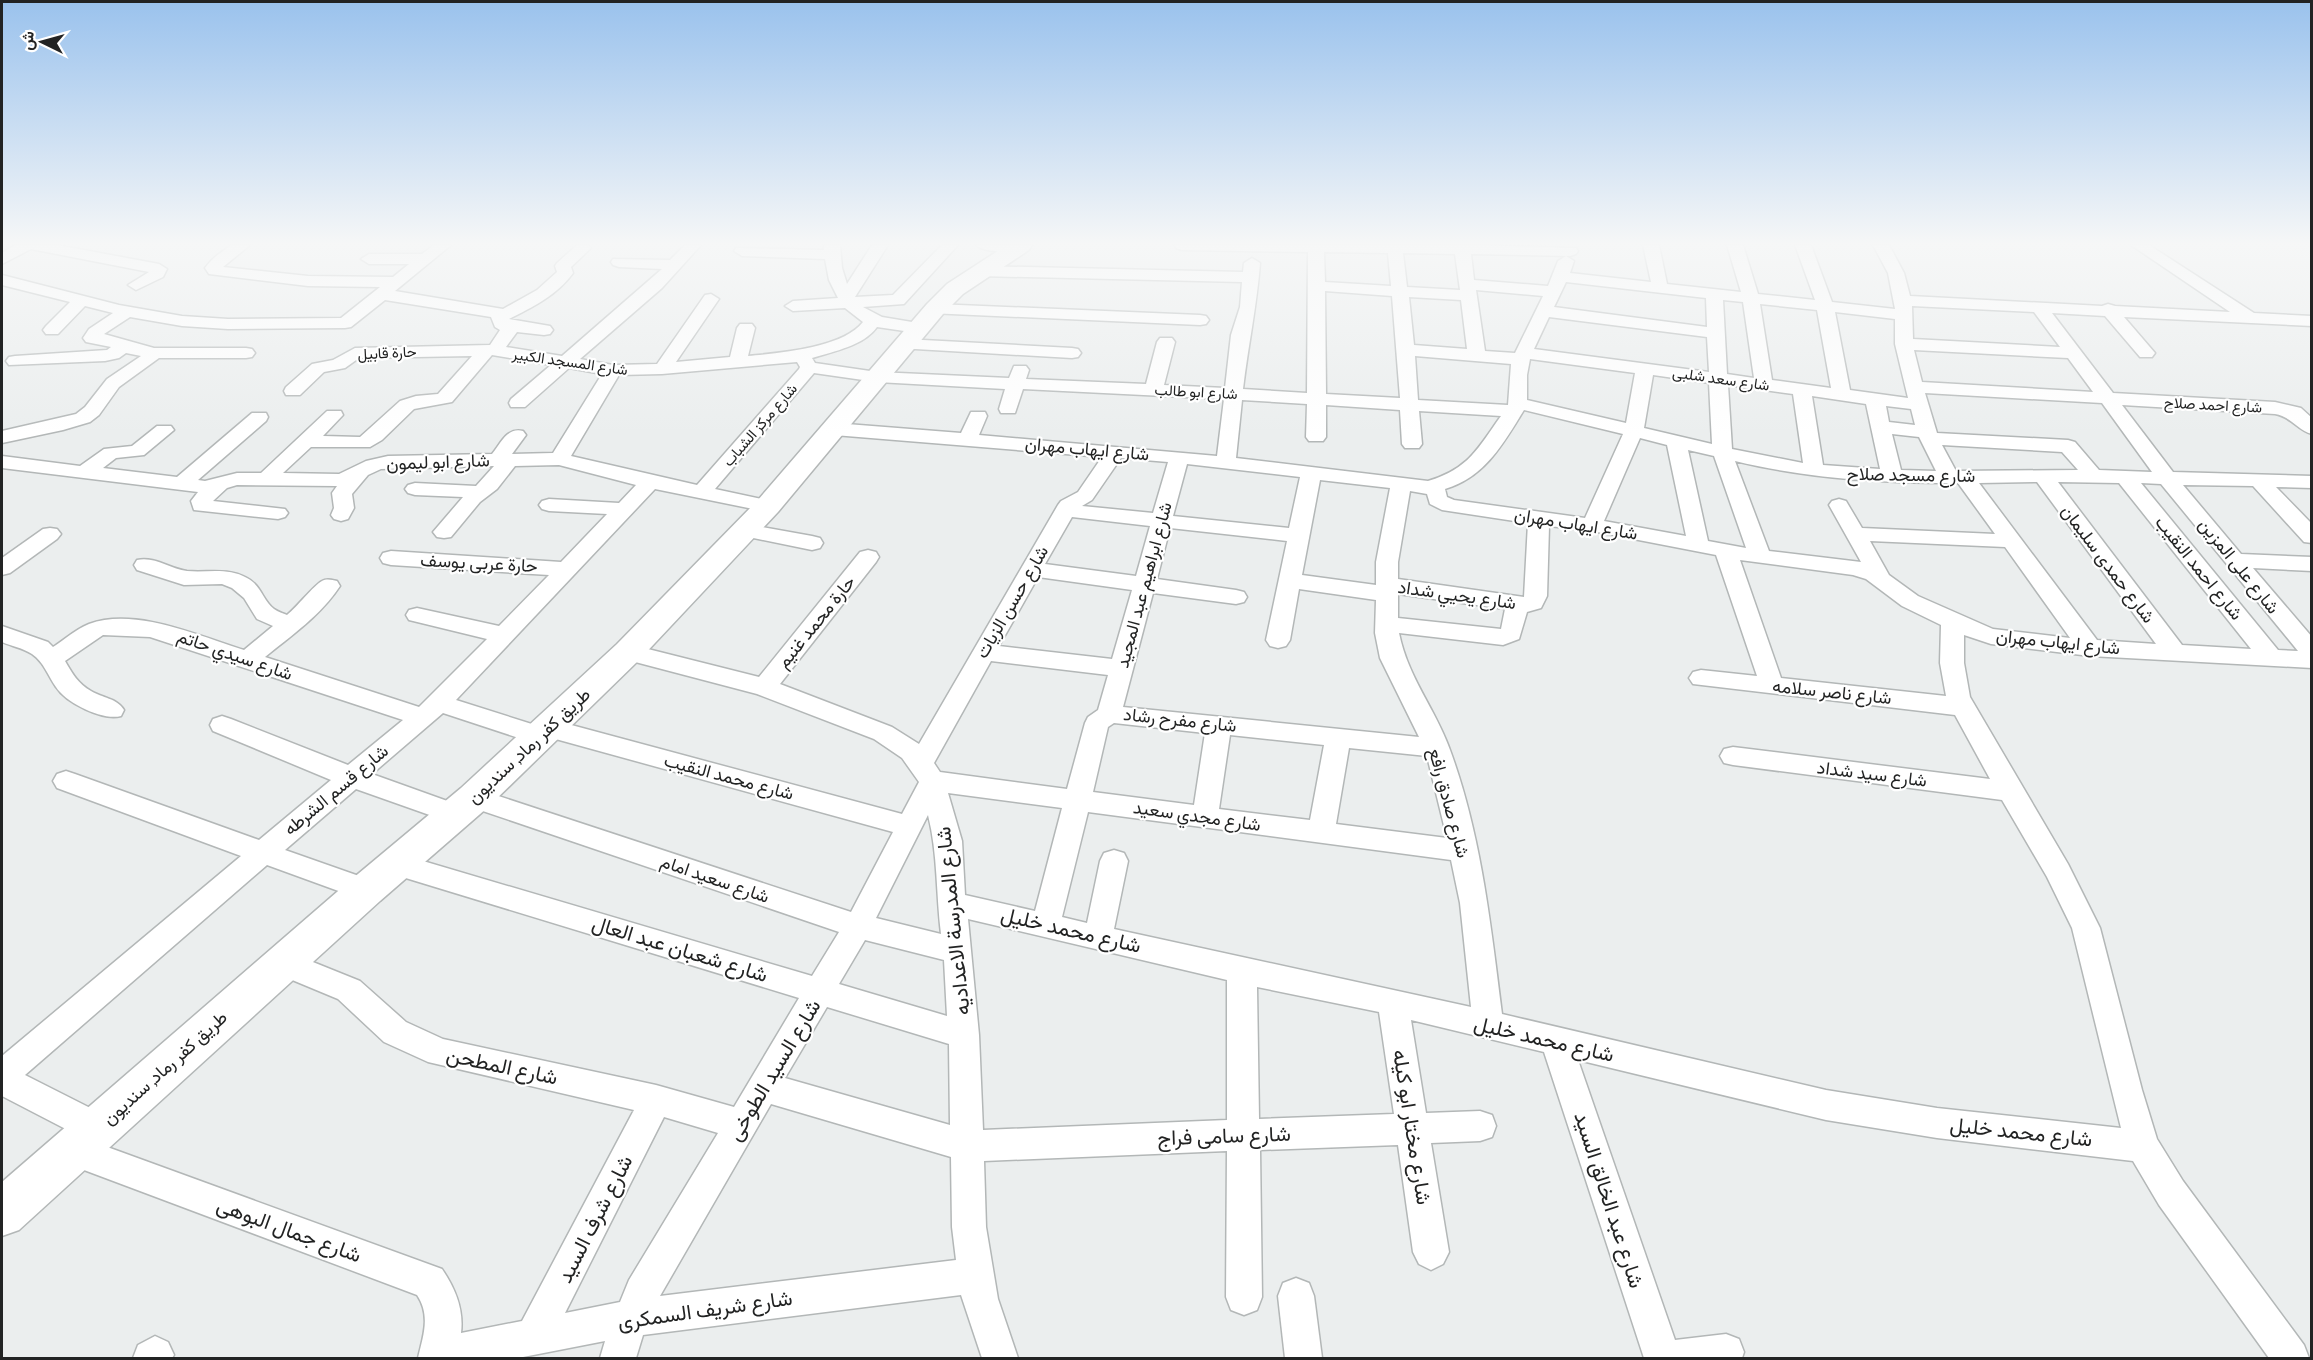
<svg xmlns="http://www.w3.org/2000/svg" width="2313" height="1360" font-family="'PT Sans Narrow',Vazirmatn,sans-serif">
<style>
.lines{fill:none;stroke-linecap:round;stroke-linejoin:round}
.street-casing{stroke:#b3b7b7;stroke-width:3}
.secondary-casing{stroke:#b3b7b7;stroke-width:3}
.street{fill:#fff;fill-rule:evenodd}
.secondary{fill:#fff;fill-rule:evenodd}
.labels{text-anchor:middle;stroke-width:4.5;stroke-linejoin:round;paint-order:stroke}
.far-street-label{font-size:15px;fill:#222323;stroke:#fff}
.street-label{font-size:18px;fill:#222323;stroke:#fff}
.near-street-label{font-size:21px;fill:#222323;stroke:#fff}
</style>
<rect width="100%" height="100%" fill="#ebeeee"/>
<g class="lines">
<defs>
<g id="street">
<path d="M 15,245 L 57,245 L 159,264 L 167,269 L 163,277 L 136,290 L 128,285 L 149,272 L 31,249 L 2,264 L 2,253 Z"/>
<path d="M 232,245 L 250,245 L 223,267 L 308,276 L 393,277 L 409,264 L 369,264 L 361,259 L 369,254 L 422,254 L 434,245 L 451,245 L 395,291 L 503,309 L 537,290 L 557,272 L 555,266 L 557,263 L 577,245 L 589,245 L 591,248 L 571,267 L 573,273 C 557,295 533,307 509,319 L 550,326 L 553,330 L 550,334 L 544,335 L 517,332 L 506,347 L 562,356 L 662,269 L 619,267 L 613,265 L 611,262 L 613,259 L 670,260 L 685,245 L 701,245 L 662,288 L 580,359 L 613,365 L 657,364 L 705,295 L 711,294 L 719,299 L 676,362 L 730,357 L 737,328 L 740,324 L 752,324 L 755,328 L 748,356 C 779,353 843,348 863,322 L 845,308 L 793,311 L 785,306 L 793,301 L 838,298 L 829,280 L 825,259 L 742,256 L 734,251 L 736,248 L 824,250 L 824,245 L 840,245 L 842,268 L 847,284 L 872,245 L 888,245 L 855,297 L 893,295 L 942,245 L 958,245 L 904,304 L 863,307 L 882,317 L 924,324 L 927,328 L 924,332 L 918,333 L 877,327 C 863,346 835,351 812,358 L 815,363 L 877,372 L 1009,378 L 1014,366 L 1026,366 L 1029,370 L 1026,379 L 1146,384 L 1157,342 L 1160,338 L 1172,338 L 1175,342 L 1164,385 L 1225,388 L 1231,335 L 1240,307 L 1242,282 L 979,276 L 971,271 L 979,266 L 1243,272 L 1244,263 L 1252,258 L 1260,263 C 1257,305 1248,346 1243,389 L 1307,393 L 1308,252 L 1182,250 L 1176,248 L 1174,245 L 1473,245 L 1576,248 L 1578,251 L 1576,254 L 1570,256 L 1471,254 L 1474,280 L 1548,286 L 1558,261 L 1566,256 L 1574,261 L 1570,273 L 1651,282 L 1643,245 L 1659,245 L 1667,284 L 1741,292 L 1727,245 L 1743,245 L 1758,294 L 1815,300 L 1795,245 L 1811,245 L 1832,302 L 1895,309 L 1888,273 L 1873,245 L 1889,245 L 1904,273 L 1910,296 L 2102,306 L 2108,304 L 2115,306 L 2230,312 L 2131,245 L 2149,245 L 2254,313 L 2312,316 L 2312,326 L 2124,317 L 2155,353 L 2152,357 L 2140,357 L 2105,316 L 2052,313 L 2113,393 L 2275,402 L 2301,408 L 2312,418 L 2312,434 C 2297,430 2292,417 2275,414 L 2122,405 L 2173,472 L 2312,476 L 2312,488 L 2276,487 L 2312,524 L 2312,543 L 2304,542 L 2253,486 L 2183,485 L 2241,554 L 2312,557 L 2312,571 L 2253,568 L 2312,637 L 2312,668 L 2090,656 L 1991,644 L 1964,635 L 1964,663 L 1970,697 L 2068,864 L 2100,928 L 2142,1090 L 2157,1139 L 2183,1181 L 2304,1345 L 2309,1358 L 2269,1358 L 2159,1205 L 2133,1161 L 1937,1138 L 1826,1120 L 1578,1060 L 1675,1340 L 1726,1334 L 1739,1339 L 1744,1352 L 1742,1358 L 1644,1358 L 1544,1052 L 1411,1020 L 1426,1113 L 1480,1111 L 1492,1115 L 1496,1126 L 1492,1137 L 1480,1141 L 1431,1143 L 1449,1252 L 1443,1264 L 1431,1270 L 1419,1264 L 1413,1252 L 1398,1145 L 1260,1150 L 1262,1297 L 1257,1310 L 1244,1315 L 1231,1310 L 1226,1297 L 1227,1151 L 984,1161 L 986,1227 L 998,1299 L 1018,1358 L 982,1358 L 961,1295 L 643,1335 L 636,1358 L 600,1358 L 605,1341 L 518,1358 L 418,1358 C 423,1336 431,1316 417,1295 L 60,1161 L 55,1150 L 60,1139 L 72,1134 L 83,1138 L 2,1096 L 2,1056 L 241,856 L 57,788 L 53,781 L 57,774 L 66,771 L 75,774 L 259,840 L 331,780 L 213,731 L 210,725 L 213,719 L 222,716 L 231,719 L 348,765 L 403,720 L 150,637 L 103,635 L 65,661 C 72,673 78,684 91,691 C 102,698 117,698 124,710 L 121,716 C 103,721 66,703 56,687 C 48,676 44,662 32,654 C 23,648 11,646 2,642 L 2,626 L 48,642 L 53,647 C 64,640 76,629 89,624 C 135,607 199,636 244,650 L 273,626 L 257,619 L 244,598 L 232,588 L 222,584 L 184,585 L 137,570 L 134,565 L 137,560 C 155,556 170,569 187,571 C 208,573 227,567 247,578 C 261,585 263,601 274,609 C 278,612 283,613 287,615 C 297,607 314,585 322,581 C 327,578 332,580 337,581 L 340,586 C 321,615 292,635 265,657 L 419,707 L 487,639 L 409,620 L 406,615 L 409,610 L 417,608 L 499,626 L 549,575 L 391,565 L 383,563 L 380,558 L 383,553 L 391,551 L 561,562 L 607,514 L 549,511 L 542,509 L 539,505 L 542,501 L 549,499 L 619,503 L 636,485 L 559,465 L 515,466 L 497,489 L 480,502 L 451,537 L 444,538 L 437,537 L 433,532 L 463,497 L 415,495 L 408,493 L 405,489 L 408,485 L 415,483 L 476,486 L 494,466 L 381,469 L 368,475 L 352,494 L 354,508 L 348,519 L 341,521 L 334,519 L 331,515 L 334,508 L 332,493 L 337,486 L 237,485 L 227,488 L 213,501 L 285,509 L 288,513 L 285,517 L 278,519 L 194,510 L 191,501 L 198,492 L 2,468 L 2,456 L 80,466 L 104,449 L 132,446 L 157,426 L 171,426 L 174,430 L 144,455 L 116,458 L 103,468 L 177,477 L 252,413 L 266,413 L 268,417 L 266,421 L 198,480 L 205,481 L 237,473 L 261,473 L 327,411 L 341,411 L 343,415 L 323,436 L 360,437 L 400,401 L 416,396 L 438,394 L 472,356 L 359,358 L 345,368 L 324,372 L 300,395 L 286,395 L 284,391 L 286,387 L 312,364 L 333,360 L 355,348 L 490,345 L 500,330 L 495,327 L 491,317 L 385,300 L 351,327 L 345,328 L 228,329 L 182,326 L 130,317 L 104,334 L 154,348 L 246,348 L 252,349 L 255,353 L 252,357 L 246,358 L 159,358 L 119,387 L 99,415 L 90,422 L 63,430 L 2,443 L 2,431 L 76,414 L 85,407 L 107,379 L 141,356 L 126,353 L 119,358 L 105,361 L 9,365 L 6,361 L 9,357 L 15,356 L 107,350 L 111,347 L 86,342 L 83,338 L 89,329 L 113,313 L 85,306 L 58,334 L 46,334 L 43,330 L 46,326 L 70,302 L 2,285 L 2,275 L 119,305 L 182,316 L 228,319 L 341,318 L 380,287 L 308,286 L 209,274 L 205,268 C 212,258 221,252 232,245 ZM 1324,252 L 1388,253 L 1391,286 L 1325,282 ZM 1403,253 L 1455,254 L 1460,290 L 1407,287 ZM 1566,282 L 1706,298 L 1707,327 L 1554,307 ZM 1476,290 L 1543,296 L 1515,353 L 1485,351 ZM 1325,291 L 1392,296 L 1400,398 L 1326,394 ZM 1409,297 L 1461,300 L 1467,349 L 1414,345 ZM 1723,300 L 1743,302 L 1754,378 L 1727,374 ZM 1760,304 L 1817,310 L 1831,388 L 1772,380 ZM 1912,306 L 2034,312 L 2060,347 L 1913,339 ZM 1835,312 L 1895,319 L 1895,344 L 1908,398 L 1850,390 ZM 1549,317 L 1707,337 L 1709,372 L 1534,349 ZM 1914,350 L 2068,358 L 2093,392 L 1922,382 ZM 492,355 L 551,365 L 511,399 L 509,403 L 511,407 L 525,407 L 569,368 L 602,374 L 553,453 L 512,454 L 526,435 L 523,431 C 507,427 501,443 492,454 L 388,456 L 366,461 L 339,474 L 283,473 L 311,447 L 370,447 L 382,440 L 414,409 L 452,402 ZM 1415,356 L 1511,364 L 1508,405 L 1418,400 ZM 1530,359 L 1635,373 L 1626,423 L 1527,400 L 1527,375 ZM 797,362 L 800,367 L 799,369 L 697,485 L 571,456 L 619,375 L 662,374 ZM 814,373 L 877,382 L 1005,389 L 999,409 L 1001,413 L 1015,413 L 1023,389 L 1224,399 L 1217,456 L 979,435 L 987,416 L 985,412 L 971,412 L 961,433 L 834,423 L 827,425 L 824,429 L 827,433 L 834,435 L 1102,457 L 1078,492 L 1061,501 L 1058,505 L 919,744 L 892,727 L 780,684 L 876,562 L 879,557 L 876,552 L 868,550 L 860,552 L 759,677 L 628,644 L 620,646 L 616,652 L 620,658 L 757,694 L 874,739 L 902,758 L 919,782 L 902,814 L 549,719 L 540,722 L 538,726 L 456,700 L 655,489 L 768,512 L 775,510 L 778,506 L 775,502 L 715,489 ZM 1653,375 L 1709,383 L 1712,444 L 1644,428 ZM 1728,385 L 1793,394 L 1803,463 L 1732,449 ZM 1925,393 L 2102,403 L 2152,472 L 2099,470 L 2075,442 L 2068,440 L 1937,433 ZM 1812,396 L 1866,404 L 1880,469 L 1823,465 ZM 1242,400 L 1307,404 L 1306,437 L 1309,441 L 1323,441 L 1326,437 L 1326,405 L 1400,410 L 1402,444 L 1405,448 L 1419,448 L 1422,444 L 1419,411 L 1501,416 C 1478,448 1469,469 1428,481 L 1236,458 ZM 1886,406 L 1911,409 L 1915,425 L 1889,422 ZM 1524,410 L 1623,434 L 1585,518 L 1454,500 L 1447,497 L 1445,489 C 1485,477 1503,444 1524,410 ZM 1892,434 L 1919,437 L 1936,471 L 1901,470 ZM 1640,438 L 1667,445 L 1686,536 L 1604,521 ZM 1942,445 L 2062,452 L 2078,470 L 1956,471 ZM 1688,450 L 1714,456 L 1746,548 L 1708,541 ZM 1121,458 L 1168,462 L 1153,513 L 1082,506 L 1092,500 ZM 1735,461 C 1809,479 1883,483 1958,483 L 1995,534 L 1862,528 L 1846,501 L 1839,499 L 1832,501 L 1829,505 L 1861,562 L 1769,551 ZM 1187,464 L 1300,477 L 1289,528 L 1173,516 ZM 1320,480 L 1390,488 L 1376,562 L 1376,585 L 1302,575 ZM 2037,482 L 2156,644 L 2097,640 L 1979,483 ZM 2058,482 L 2119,483 L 2251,649 L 2182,645 ZM 2141,483 L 2161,484 L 2298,651 L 2278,650 ZM 1410,491 L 1427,494 L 1430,504 L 1442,510 L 1528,523 L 1524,597 L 1398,579 L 1398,562 ZM 1072,517 L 1150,526 L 1136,576 L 1045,564 ZM 1549,526 L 1592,531 L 1716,555 L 1757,676 L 1701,670 L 1693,672 L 1689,678 L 1693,684 L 1955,715 L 1990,779 L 1733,747 L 1724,749 L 1720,756 L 1724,763 L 1733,765 L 2002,800 L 2047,877 L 2072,928 L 2121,1128 L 1937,1108 L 1826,1090 L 1502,1014 C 1491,926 1481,834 1450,750 C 1435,708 1408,678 1399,633 L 1503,645 L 1519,639 L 1527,612 L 1541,608 L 1547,596 ZM 1170,528 L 1287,541 L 1266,640 L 1270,646 L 1278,648 L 1286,646 L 1290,640 L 1299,589 L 1376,600 L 1375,633 L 1380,658 L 1419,737 L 1123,707 L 1153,593 L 1236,604 L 1244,602 L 1247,597 L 1244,592 L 1236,590 L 1157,579 ZM 1870,541 L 2005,547 L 2070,638 L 1993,629 L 1918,596 L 1889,575 ZM 1740,560 L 1853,575 L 1866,579 L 1902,606 L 1941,625 L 1940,663 L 1946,696 L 1781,678 ZM 1038,577 L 1132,590 L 1112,659 L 999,646 ZM 1398,594 L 1505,609 L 1501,629 L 1398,618 ZM 991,661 L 1108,675 L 1098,710 L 1088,717 L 1085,723 L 1067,789 L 940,772 L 934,763 ZM 443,713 L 540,745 L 549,742 L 552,738 L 893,832 L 851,912 L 474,788 L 465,791 L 461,798 L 465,805 L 839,932 L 812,976 L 396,853 L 386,856 L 382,864 L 386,872 L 799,998 L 734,1107 L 656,1085 L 443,1039 L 406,1022 L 360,981 L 283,950 L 273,954 L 268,963 L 273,972 L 338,999 L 384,1042 L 428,1062 L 634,1110 L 522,1321 L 461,1333 C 464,1309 455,1288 442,1269 L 99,1144 L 110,1140 L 114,1129 L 110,1118 L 25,1075 L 267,865 L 366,901 L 376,898 L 380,890 L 376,882 L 285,850 L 356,789 L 455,824 L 464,821 L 468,814 L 464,807 L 372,774 ZM 1114,723 L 1205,733 L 1194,805 L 1093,792 L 1108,727 ZM 1230,735 L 1324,745 L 1310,820 L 1219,809 ZM 1349,748 L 1427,756 L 1447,838 L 1336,824 ZM 948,793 L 1062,808 L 1035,911 L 965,895 L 962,841 ZM 1088,812 L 1451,860 L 1460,903 L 1471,1007 L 1114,929 L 1128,861 L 1124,853 L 1114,850 L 1104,853 L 1100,861 L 1087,923 L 1062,917 ZM 928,815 C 938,854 936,895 941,934 L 876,918 ZM 968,919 L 1227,980 L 1227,1120 L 983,1130 L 979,1035 ZM 865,940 L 944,960 L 947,1016 L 839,984 ZM 1257,987 L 1379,1012 L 1394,1114 L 1259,1119 ZM 827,1007 L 949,1044 L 950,1125 L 785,1078 ZM 771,1104 L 951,1157 L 952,1227 L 956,1260 L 660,1296 ZM 664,1117 L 718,1133 L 629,1280 L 620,1302 L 565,1313 Z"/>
<path d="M 976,245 L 1025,245 L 1026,246 C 1018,254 984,253 976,245 Z"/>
<path d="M 935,304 L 1200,315 L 1206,316 L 1209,320 L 1206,324 L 1200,325 L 929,313 L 927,309 Z"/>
<path d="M 904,339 L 1072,348 L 1078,349 L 1081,353 L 1078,357 L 1072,358 L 898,348 L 895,344 L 898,340 Z"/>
<path d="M 746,524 L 812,536 L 820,538 L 823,543 L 820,548 L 812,550 L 739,535 L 735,530 L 739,525 Z"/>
<path d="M 50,528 L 57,529 L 61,534 L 57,539 L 10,573 L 2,575 L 2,558 L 43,529 Z"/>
<path d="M 1296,1278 L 1309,1283 L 1314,1296 L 1322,1358 L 1285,1358 L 1278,1296 L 1283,1283 Z"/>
<path d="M 155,1336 L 168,1342 L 174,1355 L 172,1358 L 133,1358 L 138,1345 Z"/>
</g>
<path id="secondary" d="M 1007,245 L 1032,245 L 1029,250 L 963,294 L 943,314 L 778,512 L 639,660 L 487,808 L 380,901 L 19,1230 L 2,1236 L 2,1182 L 352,879 L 461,788 L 617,644 L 758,500 L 927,304 L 947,284 Z"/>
</defs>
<use href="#street" class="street-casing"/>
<use href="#secondary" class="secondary-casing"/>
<use href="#street" class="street"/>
<use href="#secondary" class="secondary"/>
</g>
<linearGradient id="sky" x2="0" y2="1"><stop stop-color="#9ac2ed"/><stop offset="0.56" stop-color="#f6f7f7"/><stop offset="1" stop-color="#f6f7f7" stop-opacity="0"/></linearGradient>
<rect width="2313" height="435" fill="url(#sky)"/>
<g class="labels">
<g class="far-street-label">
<text transform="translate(387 353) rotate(-3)" y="5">حارة قابيل</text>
<text transform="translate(570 362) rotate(8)" y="5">شارع المسجد الكبير</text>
<text transform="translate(1721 379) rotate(8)" y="5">شارع سعد شلبى</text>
<text transform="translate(1196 392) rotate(3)" y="5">شارع ابو طالب</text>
<text transform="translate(2213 405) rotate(3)" y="5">شارع احمد صلاح</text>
<text transform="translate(760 425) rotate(-49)" y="5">شارع مركز الشباب</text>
</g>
<g class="street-label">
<text transform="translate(1087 449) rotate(5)" y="6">شارع ايهاب مهران</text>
<text transform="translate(438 462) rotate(-2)" y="6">شارع ابو ليمون</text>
<text transform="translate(1911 475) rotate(1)" y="6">شارع مسجد صلاح</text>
<text transform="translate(1576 524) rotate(9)" y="6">شارع ايهاب مهران</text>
<text transform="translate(479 563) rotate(3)" y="6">حارة عربى يوسف</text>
<text transform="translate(2108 564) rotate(53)" y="6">شارع حمدى سليمان</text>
<text transform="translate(2239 566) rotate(51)" y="6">شارع على المزين</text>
<text transform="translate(2199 568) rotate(51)" y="6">شارع احمد النقيب</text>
<text transform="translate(1144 585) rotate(-75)" y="6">شارع ابراهيم عبد المجيد</text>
<text transform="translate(1457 595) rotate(8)" y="6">شارع يحيي شداد</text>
<text transform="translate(1012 602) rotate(-60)" y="6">شارع حسن الزيات</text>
<text transform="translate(816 622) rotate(-51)" y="6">حارة محمد غنيم</text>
<text transform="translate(2058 642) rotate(6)" y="6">شارع ايهاب مهران</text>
<text transform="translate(235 655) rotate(19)" y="6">شارع سيدي حاتم</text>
<text transform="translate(1832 692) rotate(6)" y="6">شارع ناصر سلامه</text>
<text transform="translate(1180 720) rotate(6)" y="6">شارع مفرح رشاد</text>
<text transform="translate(529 746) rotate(-43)" y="6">طريق كفر رماد, سنديون</text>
<text transform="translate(1872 774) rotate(7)" y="6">شارع سيد شداد</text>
<text transform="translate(729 777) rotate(15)" y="6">شارع محمد النقيب</text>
<text transform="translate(336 790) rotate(-40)" y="6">شارع قسم الشرطه</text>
<text transform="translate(1449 803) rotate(75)" y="6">شارع صادق رافع</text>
<text transform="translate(1197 816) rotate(8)" y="6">شارع مجدي سعيد</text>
<text transform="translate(715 879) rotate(19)" y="6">شارع سعيد امام</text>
<text transform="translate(165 1068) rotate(-42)" y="6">طريق كفر رماد, سنديون</text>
</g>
<g class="near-street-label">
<text transform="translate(953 921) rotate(-96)" y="7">شارع المدرسة الاعداديه</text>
<text transform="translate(1071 930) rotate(13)" y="7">شارع محمد خليل</text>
<text transform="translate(680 949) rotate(17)" y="7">شارع شعبان عبد العال</text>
<text transform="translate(1544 1039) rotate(13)" y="7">شارع محمد خليل</text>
<text transform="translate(502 1066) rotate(12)" y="7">شارع المطحن</text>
<text transform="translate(774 1070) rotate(-59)" y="7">شارع السيد الطوخى</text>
<text transform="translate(1412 1127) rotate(81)" y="7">شارع مختار ابو كيله</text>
<text transform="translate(2021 1132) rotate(6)" y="7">شارع محمد خليل</text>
<text transform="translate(1224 1136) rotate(-2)" y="7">شارع سامى فراج</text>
<text transform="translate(1609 1200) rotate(72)" y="7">شارع عبد الخالق السيد</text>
<text transform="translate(595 1219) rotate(-63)" y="7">شارع شرف السيد</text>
<text transform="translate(289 1230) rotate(20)" y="7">شارع جمال البوهى</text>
<text transform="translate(705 1310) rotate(-8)" y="7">شارع شريف السمكرى</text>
</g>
</g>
<rect width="2313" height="1360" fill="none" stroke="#222323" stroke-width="6"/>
<g transform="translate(42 42) rotate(275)" stroke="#ffffff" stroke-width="4.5" paint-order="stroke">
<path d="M0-4.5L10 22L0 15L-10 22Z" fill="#222323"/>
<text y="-9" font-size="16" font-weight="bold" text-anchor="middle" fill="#222323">ش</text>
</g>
</svg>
